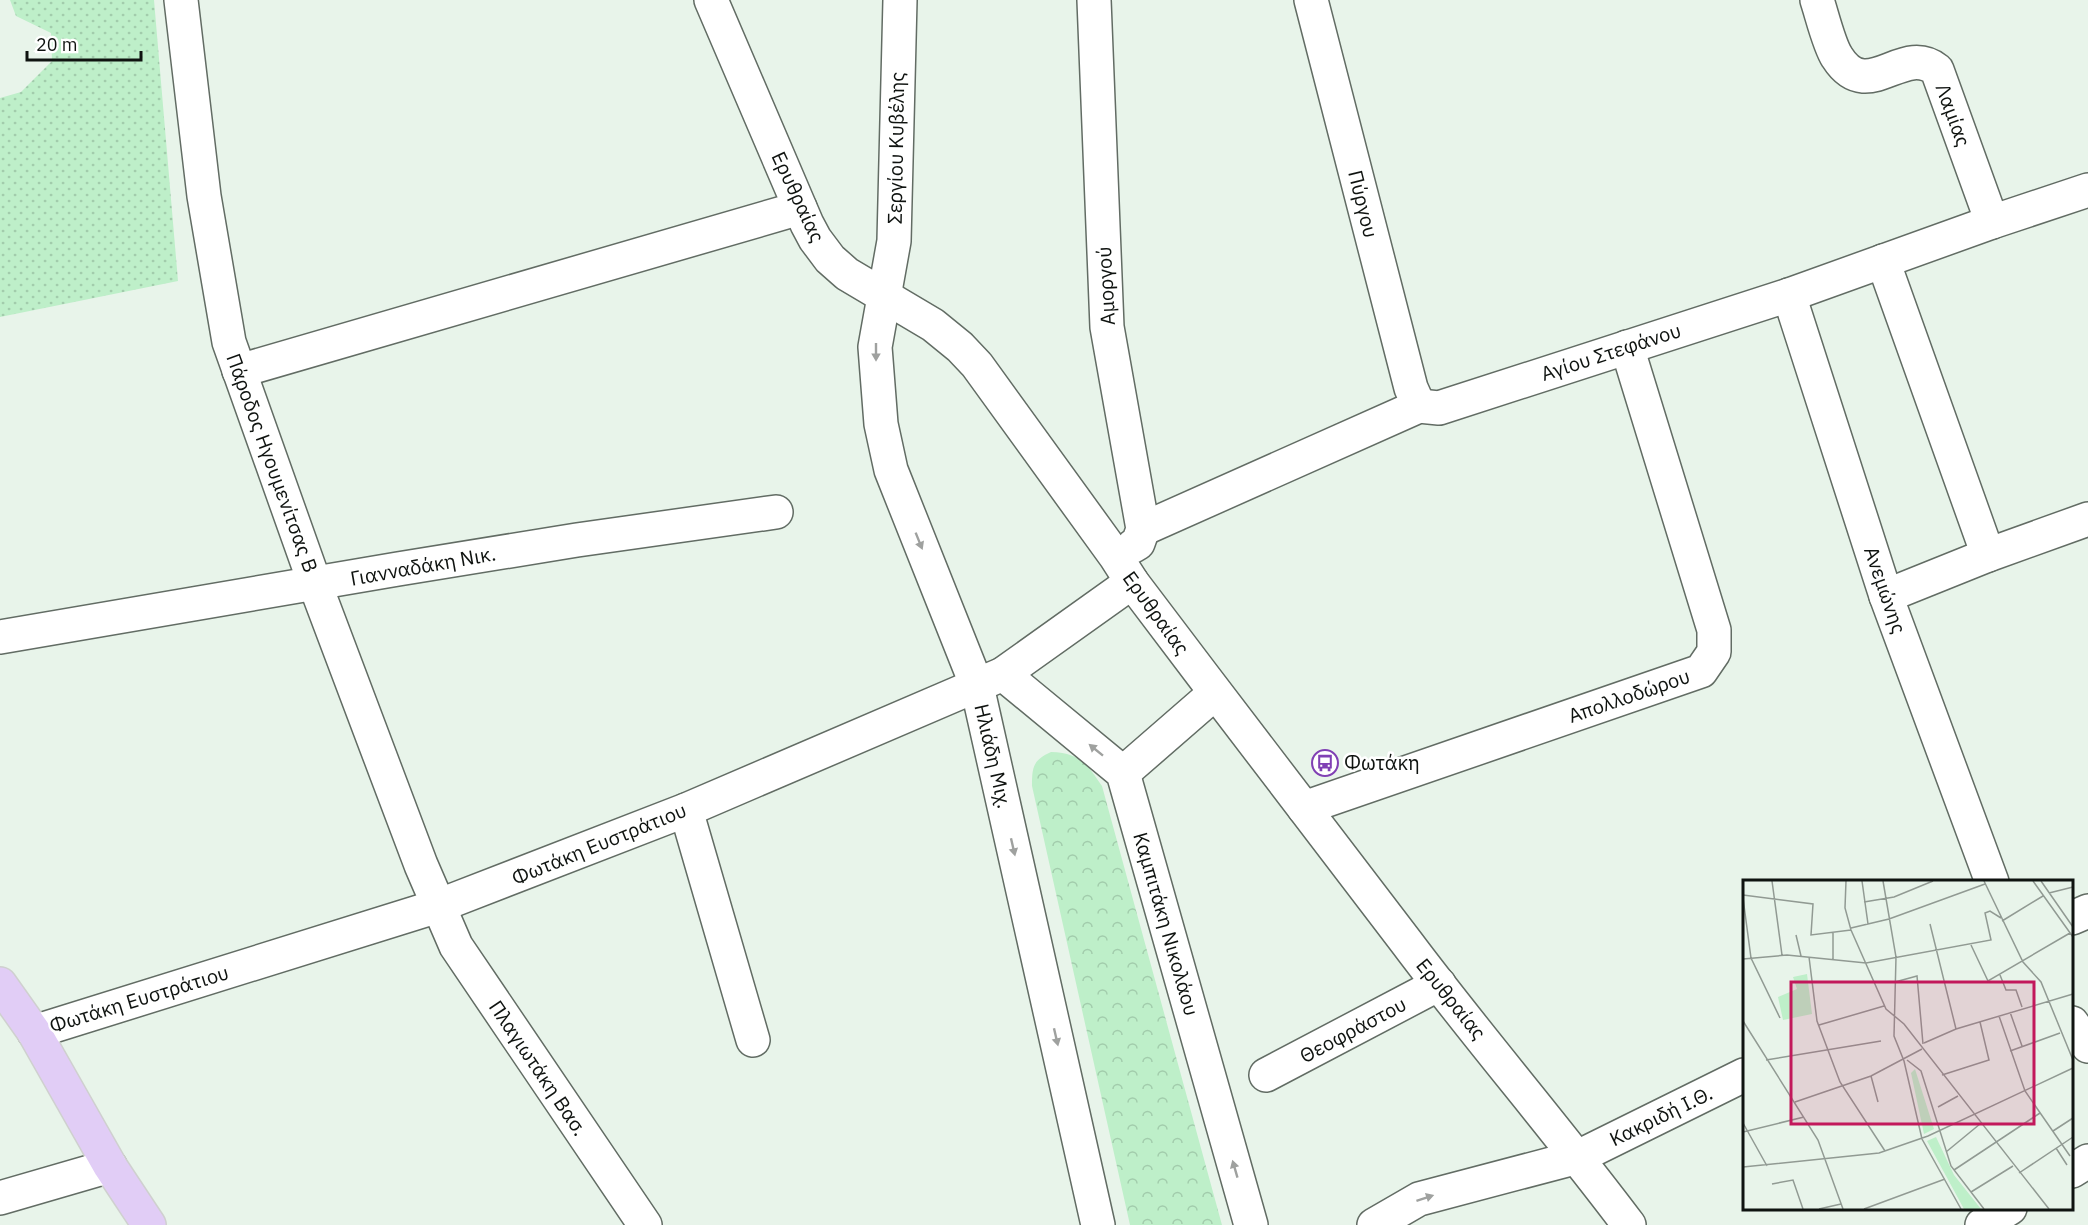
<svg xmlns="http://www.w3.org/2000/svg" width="2088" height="1225" font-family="'IBM Plex Sans',sans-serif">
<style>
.grass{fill:url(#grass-dots)}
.forest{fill:url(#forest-crowns)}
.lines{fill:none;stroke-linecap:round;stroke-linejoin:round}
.minor-casing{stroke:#626c64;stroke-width:36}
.major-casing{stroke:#cfd0cf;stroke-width:36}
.minor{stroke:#fff;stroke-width:33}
.major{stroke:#e1cdf6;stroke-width:33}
.oneway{fill:#9fa19f}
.labels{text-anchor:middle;stroke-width:5;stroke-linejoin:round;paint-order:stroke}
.street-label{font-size:20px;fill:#0f1310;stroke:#fff}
.poi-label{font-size:20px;fill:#0f1310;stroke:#fff;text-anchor:start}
.inset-road{fill:none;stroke:#919a93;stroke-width:1.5}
.view{fill:#c2185b;fill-opacity:0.15;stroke:#c2185b;stroke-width:3}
.inset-edge{fill:none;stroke:#0f1310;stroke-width:3}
</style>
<defs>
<pattern id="grass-dots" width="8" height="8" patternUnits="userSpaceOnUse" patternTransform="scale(1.5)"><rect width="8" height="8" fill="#beefc9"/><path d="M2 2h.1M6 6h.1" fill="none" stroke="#a2ccac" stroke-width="1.8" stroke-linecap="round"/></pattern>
<pattern id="forest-crowns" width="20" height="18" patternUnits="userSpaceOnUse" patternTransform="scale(1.5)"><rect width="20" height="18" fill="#beefc9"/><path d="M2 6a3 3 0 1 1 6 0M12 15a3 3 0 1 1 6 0" fill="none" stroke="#a2ccac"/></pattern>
</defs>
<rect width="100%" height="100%" fill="#e8f4ea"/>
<path class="grass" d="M 10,0 L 154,0 L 178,281 L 0,317 L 0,98 L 21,92 L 52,61 L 51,33 L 16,16 Z"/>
<path class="forest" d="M 1051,752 C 1080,753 1087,764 1102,786 L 1222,1225 L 1130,1225 L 1032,786 C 1032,767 1033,760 1051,752 Z"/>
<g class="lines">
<defs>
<g id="minor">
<path d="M 181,0 L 204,196 L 229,342 L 315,584 L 421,865 L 456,946 L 645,1225"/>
<path d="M 711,0 L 807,224 L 815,239 L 830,259 L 847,274 L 933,325 L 960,347 L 977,365 L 1116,557 L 1132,582 C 1223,703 1316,823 1407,943 C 1479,1039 1557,1129 1629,1225"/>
<path d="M 900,0 L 894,241 L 875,347 L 881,424 L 891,470 L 977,686 L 1098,1225"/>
<path d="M 1094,0 L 1107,327 L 1143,529 L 1138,543 L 1133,546"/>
<path d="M 1311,0 L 1411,388 L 1419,406"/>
<path d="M 1817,0 C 1822,15 1829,45 1837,57 C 1868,106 1902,42 1937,70 L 1992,222"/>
<path d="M 1883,261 L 1988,555"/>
<path d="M 1789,295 L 1886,596 L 1992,882"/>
<path d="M 239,371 L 800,208"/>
<path d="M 1143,529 L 1419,406 L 1439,408 L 1789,295 L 1992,222 L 2088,190"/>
<path d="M 1886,596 L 1988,555 L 2088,519"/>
<path d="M 0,637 L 398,569 L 577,540 L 776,512"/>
<path d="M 1003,674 L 1123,773 L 1251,1225"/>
<path d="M 1123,773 L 1215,693"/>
<path d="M 1304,808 L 1701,671 L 1714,652 L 1714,630 L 1627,347"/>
<path d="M 686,810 L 753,1040"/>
<path d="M 2072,918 L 2088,911"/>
<path d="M 2072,1023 L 2088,1046"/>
<path d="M 34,1032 L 438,906 L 686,810 L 1003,674 L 1132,582"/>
<path d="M 1266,1075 L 1439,984"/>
<path d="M 2072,1171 L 2088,1161"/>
<path d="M 0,1198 L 110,1166"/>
<path d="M 1374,1225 L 1419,1199 L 1578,1157 L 1744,1075"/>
<path d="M 1982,1225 L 2010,1208"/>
</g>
<path id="major" d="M 0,984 L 34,1032 L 110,1166 L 149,1225"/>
</defs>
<use href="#minor" class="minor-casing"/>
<use href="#major" class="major-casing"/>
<use href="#minor" class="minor"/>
<use href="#major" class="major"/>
</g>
<defs><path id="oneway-solid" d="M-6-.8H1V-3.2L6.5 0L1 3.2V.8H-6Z" transform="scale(1.5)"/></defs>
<g class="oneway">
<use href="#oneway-solid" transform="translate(876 352) rotate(90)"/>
<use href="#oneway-solid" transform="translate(919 541) rotate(68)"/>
<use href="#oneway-solid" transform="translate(1096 750) rotate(-141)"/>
<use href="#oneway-solid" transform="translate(1013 847) rotate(77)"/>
<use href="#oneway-solid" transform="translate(1056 1037) rotate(77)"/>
<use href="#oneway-solid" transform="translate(1235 1169) rotate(-106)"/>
<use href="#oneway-solid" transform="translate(1425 1198) rotate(-18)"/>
</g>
<defs>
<symbol id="bus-ring" viewBox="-11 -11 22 22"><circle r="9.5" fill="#fff" stroke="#8040b4" stroke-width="1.5"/><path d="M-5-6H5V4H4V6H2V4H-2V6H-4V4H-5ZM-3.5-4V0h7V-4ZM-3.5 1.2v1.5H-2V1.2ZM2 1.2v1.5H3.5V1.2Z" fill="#8040b4"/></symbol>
</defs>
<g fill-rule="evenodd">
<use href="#bus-ring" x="1310" y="748" width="30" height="30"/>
</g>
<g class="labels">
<g class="street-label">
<text transform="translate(1953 115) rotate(70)" y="7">Λαμίας</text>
<text transform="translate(896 148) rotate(-89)" y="7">Σεργίου Κυβέλης</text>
<text transform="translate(798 197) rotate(65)" y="7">Ερυθραίας</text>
<text transform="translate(1363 204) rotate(76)" y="7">Πύργου</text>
<text transform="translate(1106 286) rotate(-93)" y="7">Αμοργού</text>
<text transform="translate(1611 352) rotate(-18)" y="7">Αγίου Στεφάνου</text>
<text transform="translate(272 463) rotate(70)" y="7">Πάροδος Ηγουμενίτσας Β</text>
<text transform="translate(423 566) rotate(-10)" y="7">Γιανναδάκη Νικ.</text>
<text transform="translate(1885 590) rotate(71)" y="7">Ανεμώνης</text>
<text transform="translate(1156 613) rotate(54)" y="7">Ερυθραίας</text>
<text transform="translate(1629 696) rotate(-19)" y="7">Απολλοδώρου</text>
<text transform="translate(993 756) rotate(77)" y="7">Ηλιάδη Μιχ.</text>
<text transform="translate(599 844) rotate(-22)" y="7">Φωτάκη Ευστράτιου</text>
<text transform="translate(1166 924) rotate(74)" y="7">Καμπιτάκη Νικολάου</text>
<text transform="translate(139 999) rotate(-17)" y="7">Φωτάκη Ευστράτιου</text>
<text transform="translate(1451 999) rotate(51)" y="7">Ερυθραίας</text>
<text transform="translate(1353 1030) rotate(-28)" y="7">Θεοφράστου</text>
<text transform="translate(538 1068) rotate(56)" y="7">Πλαγιωτάκη Βασ.</text>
<text transform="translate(1661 1116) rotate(-26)" y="7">Κακριδή Ι.Θ.</text>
</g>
<g class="poi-label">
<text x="1344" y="770">Φωτάκη</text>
</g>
</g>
<g transform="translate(1743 880)">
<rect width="330" height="330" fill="#e8f4ea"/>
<path d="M 64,94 L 69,134 L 40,140 L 35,117 L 54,109 L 50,97 Z" fill="#beefc9"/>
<path d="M 172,189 L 191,249 L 181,254 L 168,193 ZM 193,257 L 211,295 L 238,329 L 221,329 L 184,261 Z" fill="#beefc9"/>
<path class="inset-road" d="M 29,1 L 39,75M 103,1 L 102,28 L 108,50 L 143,129 L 161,144 L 306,329M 119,1 L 125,44M 140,1 L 153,77 L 151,156 L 161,181 L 179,259 L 218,329M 241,1 L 280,82 L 298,102 L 330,180M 290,1 L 330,57M 298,1 L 330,47M 306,13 L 330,7M 0,15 L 70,24 L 68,55 L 108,50M 0,18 L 8,78 L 37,138M 121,22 L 151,17 L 190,1M 259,41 L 300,16M 187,44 L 213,149M 108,48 L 146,39 L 242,4M 90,52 L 90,80M 53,55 L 58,76M 228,65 L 245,101 L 327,53M 66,77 L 74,141 L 97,202 L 142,271M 0,79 L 44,75 L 123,83 L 248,60 L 242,33 L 247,31 L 258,38M 257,95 L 263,110 L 273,110 L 279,127M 152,102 L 174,96 L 180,164M 267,132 L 279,166M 256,136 L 282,211 L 327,276M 0,141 L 75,260 L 100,329M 76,145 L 141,126M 181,163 L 213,149 L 330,114M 267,171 L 317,153M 23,180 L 138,161M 164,180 L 178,191 L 208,286 L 241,329M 199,195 L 246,180 L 237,142M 128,196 L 135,222M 52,222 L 128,196 L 179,169M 195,227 L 215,216M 0,243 L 24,286M 310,251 L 330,238M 0,252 L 61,237M 313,268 L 324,285M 203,272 L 237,244M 0,287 L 136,273 L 185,256 L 330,188M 211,290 L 297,233M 276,293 L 330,257M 29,304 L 50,300 L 60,329M 228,312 L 270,286M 76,329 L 98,324M 121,329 L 202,299"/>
<path class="view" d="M 48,102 L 291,102 L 291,244 L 48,244 Z"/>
<rect width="330" height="330" class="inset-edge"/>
</g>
<path d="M27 51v9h114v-9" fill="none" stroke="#0f1310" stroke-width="3"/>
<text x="36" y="51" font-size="18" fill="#0f1310" stroke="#ffffff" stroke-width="4.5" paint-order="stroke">20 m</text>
</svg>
